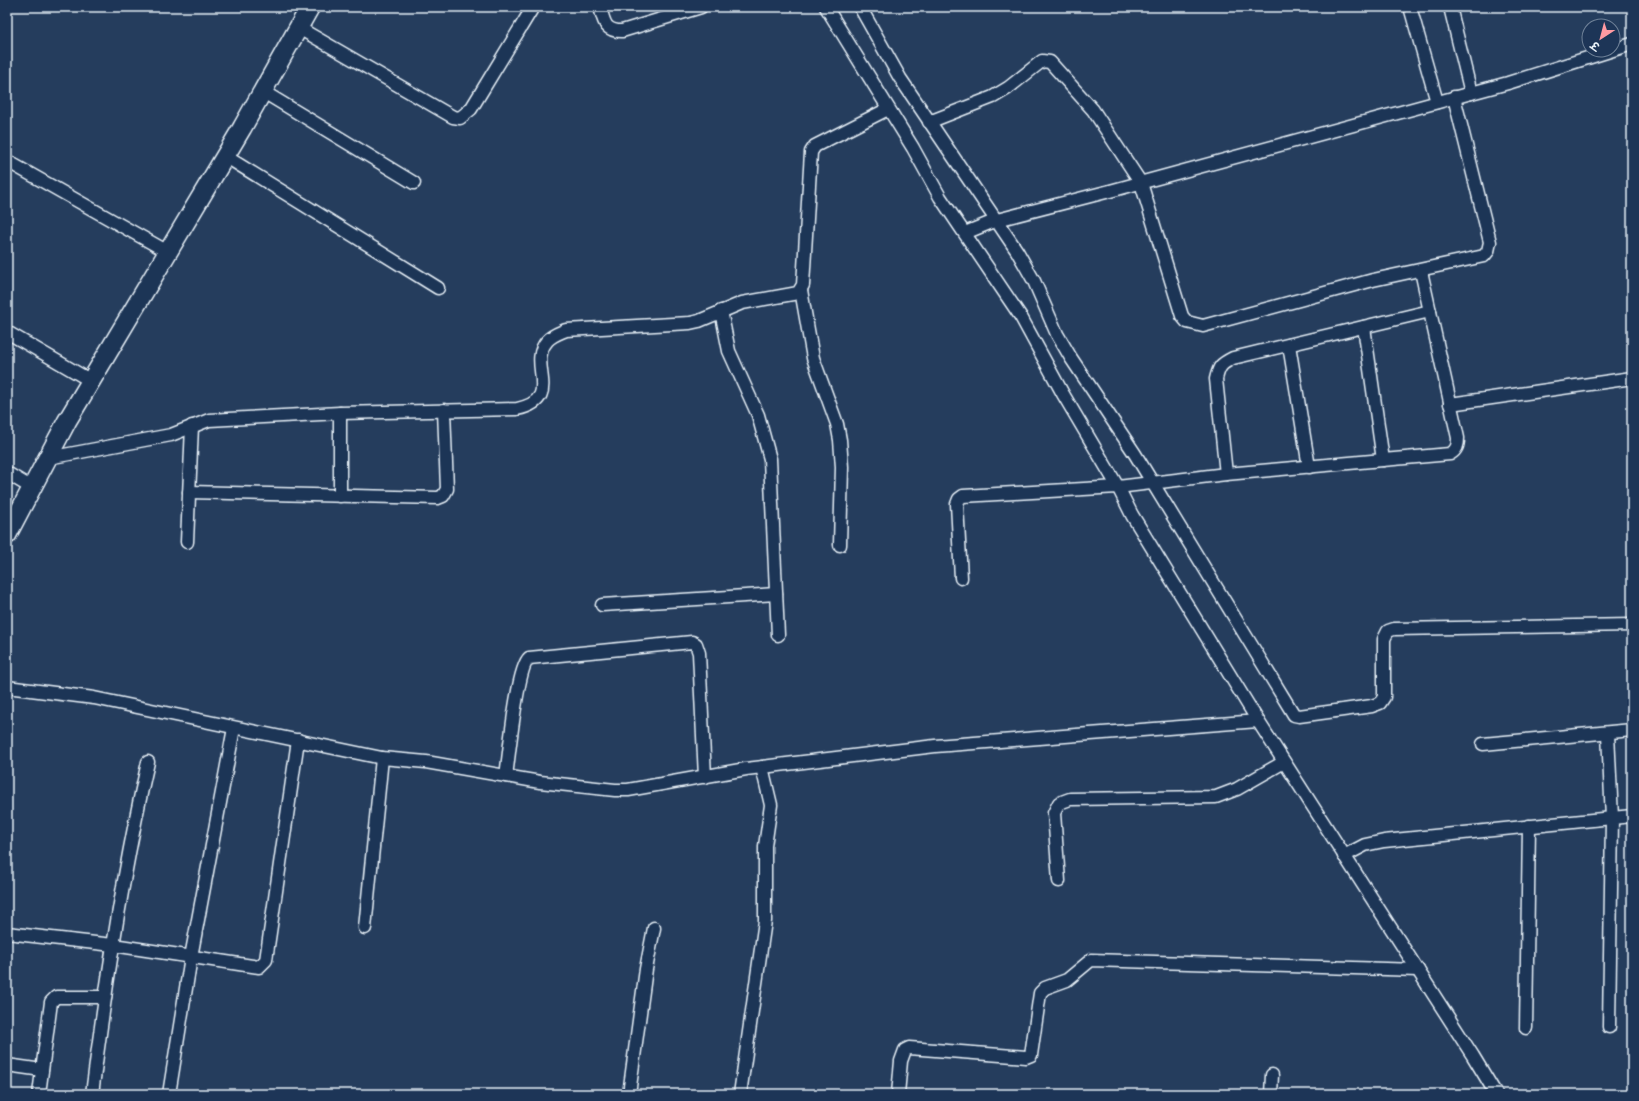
<svg xmlns="http://www.w3.org/2000/svg" width="1639" height="1101" font-family="'Shantell Sans','Playpen Sans Deva',sans-serif">
<style>
.lines{fill:none;stroke-linecap:round;stroke-linejoin:round}
.street-casing{stroke:#e8f1f8;stroke-width:15}
.primary-casing{stroke:#e8f1f8;stroke-width:21}
.street{stroke:#1d3557;stroke-width:12}
.primary{stroke:#1d3557;stroke-width:18}
</style>
<rect width="100%" height="100%" fill="#253d5d"/>
<filter id="ink" filterUnits="userSpaceOnUse"><feTurbulence type="fractalNoise" baseFrequency=".025" numOctaves="2"/><feDisplacementMap in="SourceGraphic" scale="8" xChannelSelector="R" yChannelSelector="G"/><feConvolveMatrix kernelMatrix="1 2 1 2 8 2 1 2 1" color-interpolation-filters="sRGB"/></filter>
<g filter="url(#ink)">
<g class="lines">
<defs>
<g id="street">
<path d="M 600,7 C 604,21 604,31 622,31 L 701,7"/>
<path d="M 826,7 L 913,148 L 940,197 L 1021,317 L 1063,394 L 1118,487 L 1132,515 L 1258,721 L 1473,1056 L 1496,1094"/>
<path d="M 860,7 L 900,78 L 1017,251 L 1034,281 L 1057,334 L 1071,358 L 1135,454 L 1294,715 L 1299,716 L 1372,706 L 1380,703 L 1384,697 L 1384,639 L 1388,631 L 1394,629 L 1632,625"/>
<path d="M 1410,7 L 1437,102"/>
<path d="M 1450,7 L 1471,93"/>
<path d="M 299,28 L 453,117 L 460,118 L 471,109 L 533,7"/>
<path d="M 262,91 L 414,183"/>
<path d="M 929,122 L 993,97 L 1008,88 L 1042,61 L 1050,62 L 1093,110 L 1141,183 L 1182,316 L 1187,322 L 1203,326 L 1373,280 L 1484,256 L 1488,251 L 1490,242 L 1454,97"/>
<path d="M 225,156 L 438,288"/>
<path d="M 7,161 L 168,252"/>
<path d="M 965,233 L 997,220 L 1110,191 L 1508,83 L 1632,44"/>
<path d="M 801,290 L 813,358 L 837,424 L 840,440 L 842,467 L 840,545"/>
<path d="M 721,311 L 729,351 L 758,415 L 770,459 L 778,635"/>
<path d="M 1364,327 L 1383,460"/>
<path d="M 7,332 L 91,381"/>
<path d="M 1289,345 L 1309,467"/>
<path d="M 1450,404 L 1632,378"/>
<path d="M 340,413 L 340,496"/>
<path d="M 48,458 L 171,435 L 209,420 L 340,413 L 517,409 C 565,399 526,365 547,341 C 552,335 559,333 566,330 L 690,323 L 699,321 L 742,303 L 798,293 L 803,285 L 811,152 L 815,146 L 888,109"/>
<path d="M 7,473 L 32,488"/>
<path d="M 1226,474 L 1216,379 C 1219,366 1221,364 1233,358 L 1430,311"/>
<path d="M 189,492 L 438,498 L 443,496 L 447,489 L 444,410"/>
<path d="M 187,542 L 192,426"/>
<path d="M 961,578 L 957,504 L 959,499 L 963,496 L 1118,487 L 1226,474 L 1450,454 C 1457,450 1458,445 1458,438 L 1421,271"/>
<path d="M 602,605 L 776,594"/>
<path d="M 7,687 L 94,698 L 382,758 L 426,762 L 540,782 L 615,790 L 628,790 L 746,769 L 935,746 L 1258,721"/>
<path d="M 1608,734 L 1612,818 L 1609,1027"/>
<path d="M 1483,744 L 1632,730"/>
<path d="M 506,776 C 509,756 517,668 529,658 L 692,642 L 696,644 L 699,653 L 705,777"/>
<path d="M 1344,856 L 1365,845 L 1384,841 L 1632,816"/>
<path d="M 1059,881 L 1054,813 L 1059,803 L 1070,799 L 1216,797 L 1237,789 L 1284,762"/>
<path d="M 365,928 L 382,758"/>
<path d="M 7,933 L 113,945 L 259,967 L 266,960 L 298,740"/>
<path d="M 1526,1028 L 1529,826"/>
<path d="M 7,1065 L 42,1070"/>
<path d="M 39,1094 L 51,1002 L 56,997 L 105,997"/>
<path d="M 92,1094 C 106,983 123,871 148,762"/>
<path d="M 169,1094 L 191,957 L 234,728"/>
<path d="M 629,1094 L 646,969 L 654,928"/>
<path d="M 740,1094 L 765,921 L 765,846 L 771,805 L 762,767"/>
<path d="M 898,1094 L 901,1061 L 905,1050 L 909,1048 L 1026,1057 L 1031,1055 L 1040,993 L 1045,988 L 1067,980 L 1091,960 L 1418,970"/>
<path d="M 1271,1094 L 1272,1075"/>
</g>
<path id="primary" d="M 7,535 L 67,421 L 242,128 L 310,7"/>
</defs>
<use href="#street" class="street-casing"/>
<use href="#primary" class="primary-casing"/>
<use href="#street" class="street"/>
<use href="#primary" class="primary"/>
</g>
</g>
<rect width="1639" height="1101" fill="none" stroke="#1d3557" stroke-width="24"/>
<rect x="12" y="12" width="1615" height="1077" fill="none" stroke="#e8f1f8" stroke-width="1.5" filter="url(#ink)"/>
<g transform="translate(1601 38) rotate(216)"><circle r="19" fill="#1d3557" stroke="#6e8097"/>
<path d="M0-3L7 15L0 10L-7 15Z" fill="#ff9aa2"/>
<text y="-6" font-size="11" font-weight="bold" text-anchor="middle" fill="#e8f1f8">उ</text>
</g>
</svg>
